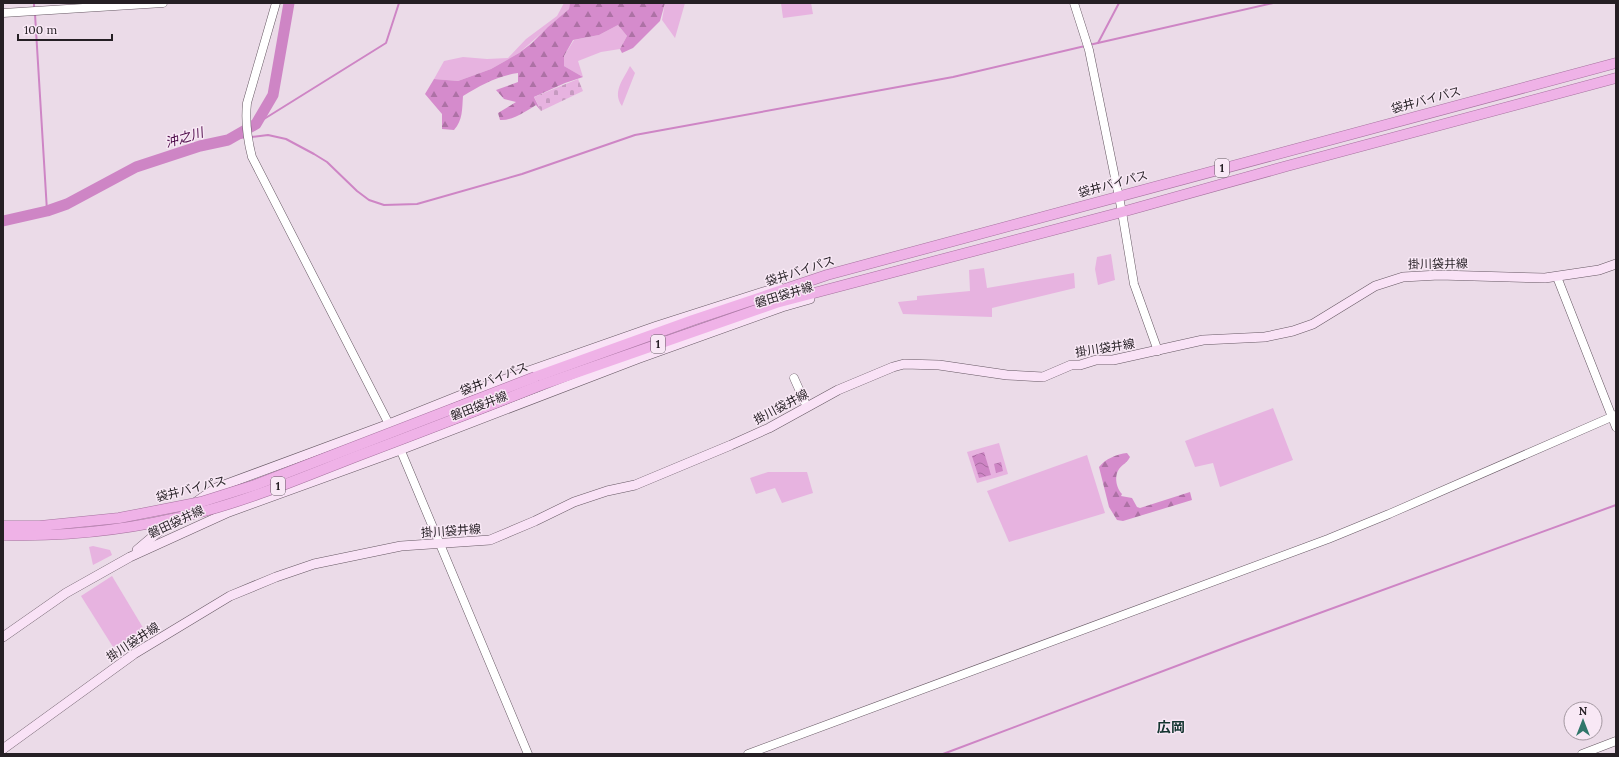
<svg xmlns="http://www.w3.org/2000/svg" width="1619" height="757" viewBox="0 0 1619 757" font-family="Lora,'Noto Sans JP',serif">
<defs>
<pattern id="forest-firs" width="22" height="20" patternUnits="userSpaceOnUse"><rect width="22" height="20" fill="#d58bcc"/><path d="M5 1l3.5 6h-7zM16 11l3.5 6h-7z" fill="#ad71a5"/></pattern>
<pattern id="cemetery-stones" width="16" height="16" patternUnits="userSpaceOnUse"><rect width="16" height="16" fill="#e7b3e0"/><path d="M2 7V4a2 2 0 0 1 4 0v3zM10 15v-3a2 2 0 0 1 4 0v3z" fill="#c69ac0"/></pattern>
<pattern id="water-waves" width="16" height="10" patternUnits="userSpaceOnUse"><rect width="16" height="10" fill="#ce85c5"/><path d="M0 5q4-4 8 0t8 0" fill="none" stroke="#a76ca0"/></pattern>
</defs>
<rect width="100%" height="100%" fill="#ebdbe8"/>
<g fill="#e7b3e0">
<polygon points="564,3 570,3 569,9 519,53 491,69 458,81 434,79 444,61 463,57 487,59 508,58 526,39 557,16"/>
<polygon points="665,3 685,3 675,38 662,20"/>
<polygon points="781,3 811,3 813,14 783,18"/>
<polygon points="618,25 627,36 620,49 601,52 578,61 583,77 564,66 564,56 574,40 599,35"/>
<path d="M630,66L635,73L622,106C612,92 623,80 630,66Z"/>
<polygon points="1111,254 1115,280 1098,285 1095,269 1097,257"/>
<polygon points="984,268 987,288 1074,273 1075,288 992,308 992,317 903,314 898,302 917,300 917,296 970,291 969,270"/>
<polygon points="1273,408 1293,460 1220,487 1213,463 1195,467 1185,441"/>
<polygon points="999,443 1008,474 977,483 967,452"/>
<polygon points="1087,455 1105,513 1009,542 987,491"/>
<polygon points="768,472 807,472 813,493 782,503 775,488 756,494 750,478"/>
<polygon points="93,546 110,550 112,555 93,565 89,547"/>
<polygon points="112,576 145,631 113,647 81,596"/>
</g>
<g fill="url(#forest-firs)">
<path d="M570,3H665L660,21L633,48L622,53L620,49L627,36L618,25L599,35L573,40L564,56V66L583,77L565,83L534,97L541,111L536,105C526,111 513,121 500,120L498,113L516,102L504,99L496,90L518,82V73C497,76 481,85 463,96C462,109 463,120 454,130L442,129V114L425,94L434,79L458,81L491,69L519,53L532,43L548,27L569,9Z"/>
<path d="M1127,453L1130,457C1127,463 1123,464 1119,469C1114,476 1116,488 1122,494L1121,496L1132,498L1137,507L1140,508L1190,492L1192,500L1123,521L1117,520L1109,507L1099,467C1105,459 1117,454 1127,453Z"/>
</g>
<polygon fill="url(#cemetery-stones)" points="578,79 583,91 541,111 534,97"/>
<g fill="url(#water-waves)">
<polygon points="984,452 991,475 979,478 972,456"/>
<polygon points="1001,462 1003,471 996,473 994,464"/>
</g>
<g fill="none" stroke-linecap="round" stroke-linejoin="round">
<g stroke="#ce85c5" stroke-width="2">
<polyline points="34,3 34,10"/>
<polyline points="35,14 47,211"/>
<polyline points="1098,43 1119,3"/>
<polyline points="1089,45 1273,3"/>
<polyline points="256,124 386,43 399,3"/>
<polyline points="251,137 268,135 286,139 314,154 327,162 357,191 369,200 384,205 417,204 522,174 635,135 953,77 1085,46"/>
<polyline points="228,140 246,137"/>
<polyline points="943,754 1240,642 1616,505"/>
</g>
<polyline stroke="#ce85c5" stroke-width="11" points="3,221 47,211 67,204 136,167 200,146 228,140 256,124 273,95 289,3"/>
<g stroke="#665863" stroke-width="9">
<g id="tertiary">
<path d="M276,3L247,103C245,122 247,138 252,157L392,430"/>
<polyline points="1074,3 1089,50 1122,212 1134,284 1158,351"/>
<polyline points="3,13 163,3"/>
<polyline points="1557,277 1616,427"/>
<polyline points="794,378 807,407"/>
<polyline points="398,444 528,754"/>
<polyline points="748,754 1328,539 1389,514 1616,415"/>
<polyline points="1582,754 1616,741"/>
</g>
</g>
<g stroke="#665863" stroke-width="10">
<g id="secondary">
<polyline points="137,550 183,511 216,488 389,424 469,392 657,326 779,287"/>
<polyline points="3,637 66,593 130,557 229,512 400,450 637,359 782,307 810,299"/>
<polyline points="3,749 134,654 230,596 276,577 314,564 401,546 490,540 535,521 574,502 607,491 635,485 731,445 769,428 838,390 893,367 904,364 939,365 1007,375 1043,377 1071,365 1080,365 1096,360 1113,360 1203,340 1265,337 1293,331 1313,324 1375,286 1403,277 1439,275 1545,278 1599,270 1616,264"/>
</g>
</g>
<g stroke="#a6729f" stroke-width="11">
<g id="trunk">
<polyline points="535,377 693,320 827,275 1616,63"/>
<polyline points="541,385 776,303 1122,212 1287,166 1616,78"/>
</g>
</g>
<use href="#tertiary" stroke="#fff" stroke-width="8"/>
<use href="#secondary" stroke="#f9e2f6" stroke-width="9"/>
<use href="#trunk" stroke="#efb2e7" stroke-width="10"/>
<g stroke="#a6729f" stroke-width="11" stroke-linecap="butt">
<g id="trunk-bridge">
<polyline points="3,526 40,526 119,518 201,502 255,485 535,377"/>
<path d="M3,535C70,537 136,529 201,512C255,498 308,475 360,455C421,432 481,409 541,385"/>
</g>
</g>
<use href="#trunk-bridge" stroke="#efb2e7" stroke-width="10"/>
</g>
<g text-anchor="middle" stroke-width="3" stroke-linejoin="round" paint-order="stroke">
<g fill="#f8e8f5" stroke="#645b63" stroke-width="1">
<rect x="1215" y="159" width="14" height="18" rx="3"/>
<rect x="651" y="335" width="14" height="18" rx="3"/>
<rect x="271" y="477" width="14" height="18" rx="3"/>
</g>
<g font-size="11" font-weight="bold" fill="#251f24">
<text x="1222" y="172">1</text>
<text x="658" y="348">1</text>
<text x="278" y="490">1</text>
</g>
<g font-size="12" fill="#251f24" stroke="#f8e8f5">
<text transform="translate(1426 100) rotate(-15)" y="4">袋井バイパス</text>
<text transform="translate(1113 184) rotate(-15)" y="4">袋井バイパス</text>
<text transform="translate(1438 264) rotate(-1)" y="4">掛川袋井線</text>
<text transform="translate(800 271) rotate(-18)" y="4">袋井バイパス</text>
<text transform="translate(784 295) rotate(-17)" y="4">磐田袋井線</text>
<text transform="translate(1105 348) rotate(-9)" y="4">掛川袋井線</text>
<text transform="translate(494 379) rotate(-21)" y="4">袋井バイパス</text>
<text transform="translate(479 406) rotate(-21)" y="4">磐田袋井線</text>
<text transform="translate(781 407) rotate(-28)" y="4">掛川袋井線</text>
<text transform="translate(191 489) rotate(-14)" y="4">袋井バイパス</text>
<text transform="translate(176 522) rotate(-25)" y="4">磐田袋井線</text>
<text transform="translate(451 531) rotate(-4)" y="4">掛川袋井線</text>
<text transform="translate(133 642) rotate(-33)" y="4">掛川袋井線</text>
</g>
<g font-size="13" font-style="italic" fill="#4d0a49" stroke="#f8e8f5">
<text transform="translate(184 137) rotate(-17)" y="5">沖之川</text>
</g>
<g font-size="14" font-weight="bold" fill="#143530" stroke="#f8e8f5">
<text x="1171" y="732">広岡</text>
</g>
</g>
<rect width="1619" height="757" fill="none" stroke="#251f24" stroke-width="8"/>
<g transform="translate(1583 721)"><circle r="19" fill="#f8e8f5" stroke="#a498a1"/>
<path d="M0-3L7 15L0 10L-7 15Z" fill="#30766a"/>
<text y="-6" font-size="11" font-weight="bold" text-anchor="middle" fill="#251f24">N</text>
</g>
<path d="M18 34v6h94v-6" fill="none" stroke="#251f24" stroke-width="2"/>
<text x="24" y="34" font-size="12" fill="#251f24" stroke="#f8e8f5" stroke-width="3" paint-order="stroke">100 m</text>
</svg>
